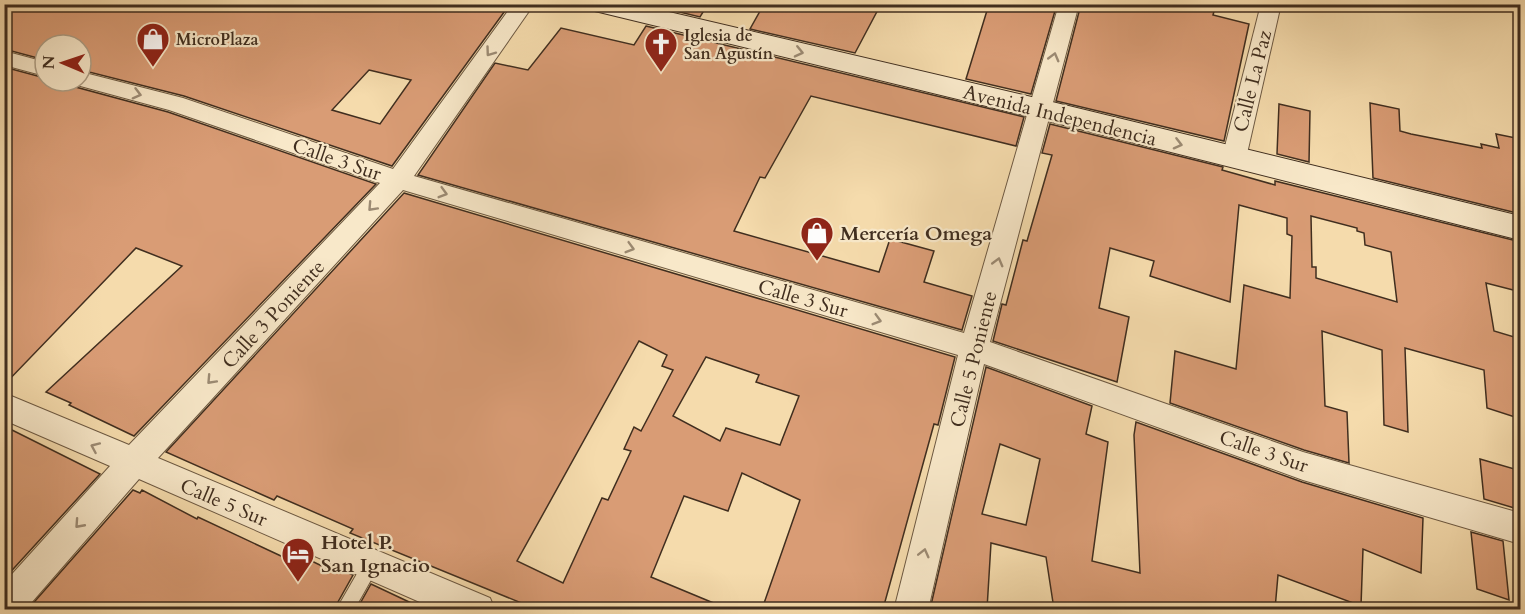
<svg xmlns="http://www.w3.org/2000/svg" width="1525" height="614" viewBox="0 0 1525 614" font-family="Cardo,serif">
<rect width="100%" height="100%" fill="#f5dbac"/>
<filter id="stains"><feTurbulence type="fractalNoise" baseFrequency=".00333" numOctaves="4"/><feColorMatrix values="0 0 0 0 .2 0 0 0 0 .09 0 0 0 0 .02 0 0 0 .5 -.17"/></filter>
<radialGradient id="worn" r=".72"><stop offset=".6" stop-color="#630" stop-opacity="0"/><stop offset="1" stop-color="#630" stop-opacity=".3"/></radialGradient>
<g fill="#d99c75" stroke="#402e1f" stroke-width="1.5" fill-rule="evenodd">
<path d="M15,4H510L392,166L184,96L81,70V45H45V60L4,49V12ZM369,70L411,80L380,124L332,110Z"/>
<polygon points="661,4 708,4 700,17 659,7"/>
<polygon points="764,4 881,4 855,53 750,29"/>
<polygon points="989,4 1057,4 1031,94 966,79"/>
<polygon points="1081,4 1216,4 1213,15 1249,24 1224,141 1056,101"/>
<polygon points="646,26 1024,117 1016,146 811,96 765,178 760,177 734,231 879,272 890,239 934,251 924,282 972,296 962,330 418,175 495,63 528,70 561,28 634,45"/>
<polygon points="4,67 45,78 45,81 69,81 72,86 168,112 376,184 134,436 69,405 71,403 46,392 182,266 136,248 4,385"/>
<polygon points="1370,103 1399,109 1400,131 1411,134 1482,148 1481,144 1499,148 1496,134 1521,139 1521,214 1373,178"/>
<polygon points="1279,104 1310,111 1309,162 1277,154"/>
<path d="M1050,124L1223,167L1222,170L1275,185V181L1521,242V292L1486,283L1494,331L1521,339V419L1487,408L1484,370L1405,348L1408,432L1384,425L1382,350L1322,331L1325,406L1347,412L1349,463L1304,450L1170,403L1175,351L1236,369L1244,285L1290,298L1292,236L1287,234V218L1239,205L1230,302L1150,276L1154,261L1110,248L1099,308L1129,317L1117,382L993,341L1002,304L1006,305L1023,240L1027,241L1052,155L1042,153ZM1311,216L1357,228V231L1364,233L1365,245L1391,252L1397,302L1316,278V267H1312Z"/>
<path d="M404,193L955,357L938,425L934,424L883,609H762L800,500L742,473L728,511L684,496L651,577L728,609H536L350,533L353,529L277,496L274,500L166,452ZM639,341L667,355L662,366L673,370L641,431L634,427L624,449L631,451L608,500L602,498L563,583L517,561ZM706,357L759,375L756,382L799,396L780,445L726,428L720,441L673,416Z"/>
<path d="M986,367L1092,406L1086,434L1108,442L1092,561L1140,573L1134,435L1136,422L1302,482L1423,518L1421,573L1363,549L1361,606L1278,575L1275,609H1054L1046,557L991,543L987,609H951L931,605ZM1000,444L1040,459L1026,525L982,514Z"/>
<polygon points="4,426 100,474 4,579"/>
<polygon points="1480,459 1518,470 1521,483 1521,510 1484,499"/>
<polygon points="133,490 140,493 142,490 197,519 198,517 281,556 287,549 328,569 330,565 353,575 334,609 28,609"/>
<polygon points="1471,532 1503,541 1509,600 1477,589"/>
<polygon points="371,584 424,609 357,609"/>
</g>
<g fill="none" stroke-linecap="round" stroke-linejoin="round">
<g stroke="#6d5942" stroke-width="2">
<polygon id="lane" points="372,556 378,558 380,564 354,610 336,610 366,558"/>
</g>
<g stroke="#6d5942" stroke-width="2">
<g id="street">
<polygon points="513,4 534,4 414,176 964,333 1059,4 1079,4 990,342 1303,452 1520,513 1520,544 1303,480 984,364 928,610 894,610 958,355 403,190 158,458 490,598 495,610 438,610 139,479 25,610 4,610 4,583 110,466 4,420 4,393 129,445 380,183 169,110 73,84 71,81 81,81 81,72 183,98 393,169"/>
<polygon points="1261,4 1281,4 1246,158 1242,164 1234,167 1226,164 1222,158"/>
<polygon points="4,51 45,62 45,76 4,65"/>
</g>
</g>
<g stroke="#402e1f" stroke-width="2">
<polygon id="secondary" points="587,4 635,4 1040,99 1520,216 1520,240 1040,119 599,12 590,10"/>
</g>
<use href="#lane" fill="#f8e8c9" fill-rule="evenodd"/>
<use href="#street" fill="#f8e8c9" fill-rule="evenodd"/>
<use href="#secondary" fill="#f8e8c9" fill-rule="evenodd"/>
</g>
<defs><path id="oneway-chevron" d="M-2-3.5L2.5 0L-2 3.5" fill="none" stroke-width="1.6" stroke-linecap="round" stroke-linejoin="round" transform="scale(1.5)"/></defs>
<g stroke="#9c8b74">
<use href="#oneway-chevron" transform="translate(490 52) rotate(126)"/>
<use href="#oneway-chevron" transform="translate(799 52) rotate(13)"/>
<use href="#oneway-chevron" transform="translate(1054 57) rotate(-75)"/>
<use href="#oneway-chevron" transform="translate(137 94) rotate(15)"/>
<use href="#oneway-chevron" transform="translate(1178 144) rotate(14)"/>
<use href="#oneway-chevron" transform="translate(443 193) rotate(16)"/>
<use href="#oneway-chevron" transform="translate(372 207) rotate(133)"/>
<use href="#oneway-chevron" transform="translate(630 248) rotate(16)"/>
<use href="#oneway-chevron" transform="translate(998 262) rotate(-75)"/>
<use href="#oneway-chevron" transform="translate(877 320) rotate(16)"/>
<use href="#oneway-chevron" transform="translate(211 380) rotate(133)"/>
<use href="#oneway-chevron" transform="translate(95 447) rotate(-156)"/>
<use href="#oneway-chevron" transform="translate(79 524) rotate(132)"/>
<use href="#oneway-chevron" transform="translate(924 553) rotate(-76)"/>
</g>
<defs>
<g id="shop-pin" transform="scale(1.725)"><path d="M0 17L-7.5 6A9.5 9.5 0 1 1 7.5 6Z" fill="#8f2418" stroke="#f8e8c9"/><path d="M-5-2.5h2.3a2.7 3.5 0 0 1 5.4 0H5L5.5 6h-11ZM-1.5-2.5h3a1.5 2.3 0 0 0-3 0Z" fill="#fff"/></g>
<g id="church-pin" transform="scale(1.725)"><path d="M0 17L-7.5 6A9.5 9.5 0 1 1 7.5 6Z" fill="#8f2418" stroke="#f8e8c9"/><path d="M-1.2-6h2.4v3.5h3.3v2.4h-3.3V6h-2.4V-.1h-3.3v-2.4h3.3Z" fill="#fff"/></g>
<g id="hotel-pin" transform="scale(1.725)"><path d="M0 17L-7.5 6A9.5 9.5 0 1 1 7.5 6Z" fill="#8f2418" stroke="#f8e8c9"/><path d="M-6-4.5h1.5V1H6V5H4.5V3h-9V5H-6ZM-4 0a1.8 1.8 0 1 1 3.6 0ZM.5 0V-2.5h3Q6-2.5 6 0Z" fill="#fff"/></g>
</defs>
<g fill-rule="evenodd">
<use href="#shop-pin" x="153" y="39"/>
<use href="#church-pin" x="661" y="44"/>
<use href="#shop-pin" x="817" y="233"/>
<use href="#hotel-pin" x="298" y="554"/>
</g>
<g text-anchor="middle" stroke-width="4.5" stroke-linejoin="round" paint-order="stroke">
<g font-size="16" font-weight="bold" fill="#402e1f" stroke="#f8e8c9" text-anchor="start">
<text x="684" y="41">Iglesia de<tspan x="684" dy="18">San Agustín</tspan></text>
<text x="176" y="45">MicroPlaza</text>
</g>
<g font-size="20" fill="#402e1f" stroke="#f8e8c9">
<text transform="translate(1252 81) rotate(-76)" y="7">Calle La Paz</text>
<text transform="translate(1060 115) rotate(14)" y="7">Avenida Independencia</text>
<text transform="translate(337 159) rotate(19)" y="7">Calle 3 Sur</text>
<text transform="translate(803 298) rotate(16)" y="7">Calle 3 Sur</text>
<text transform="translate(273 314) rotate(-47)" y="7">Calle 3 Poniente</text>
<text transform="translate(973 359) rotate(-76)" y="7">Calle 5 Poniente</text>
<text transform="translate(1264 451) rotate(19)" y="7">Calle 3 Sur</text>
<text transform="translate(224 502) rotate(23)" y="7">Calle 5 Sur</text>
</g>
<g font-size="20" font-weight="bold" fill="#402e1f" stroke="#f8e8c9" text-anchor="start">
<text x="840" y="240">Mercería Omega</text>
<text x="321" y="549">Hotel P.<tspan x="321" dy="23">San Ignacio</tspan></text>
</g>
</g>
<rect width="1525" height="614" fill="none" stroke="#f5dbac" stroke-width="24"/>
<rect x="6" y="6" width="1513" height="602" fill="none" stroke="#402e1f" stroke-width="3"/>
<rect x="12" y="12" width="1501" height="590" fill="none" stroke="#402e1f" stroke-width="1.5"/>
<g transform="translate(63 63) rotate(272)"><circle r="28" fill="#f8e8c9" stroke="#ae9e85" stroke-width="1.5"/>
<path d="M0-4.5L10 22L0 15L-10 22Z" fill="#8f2418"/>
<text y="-9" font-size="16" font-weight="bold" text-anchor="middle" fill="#402e1f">N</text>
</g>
<rect width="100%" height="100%" filter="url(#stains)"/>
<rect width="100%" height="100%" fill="url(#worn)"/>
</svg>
